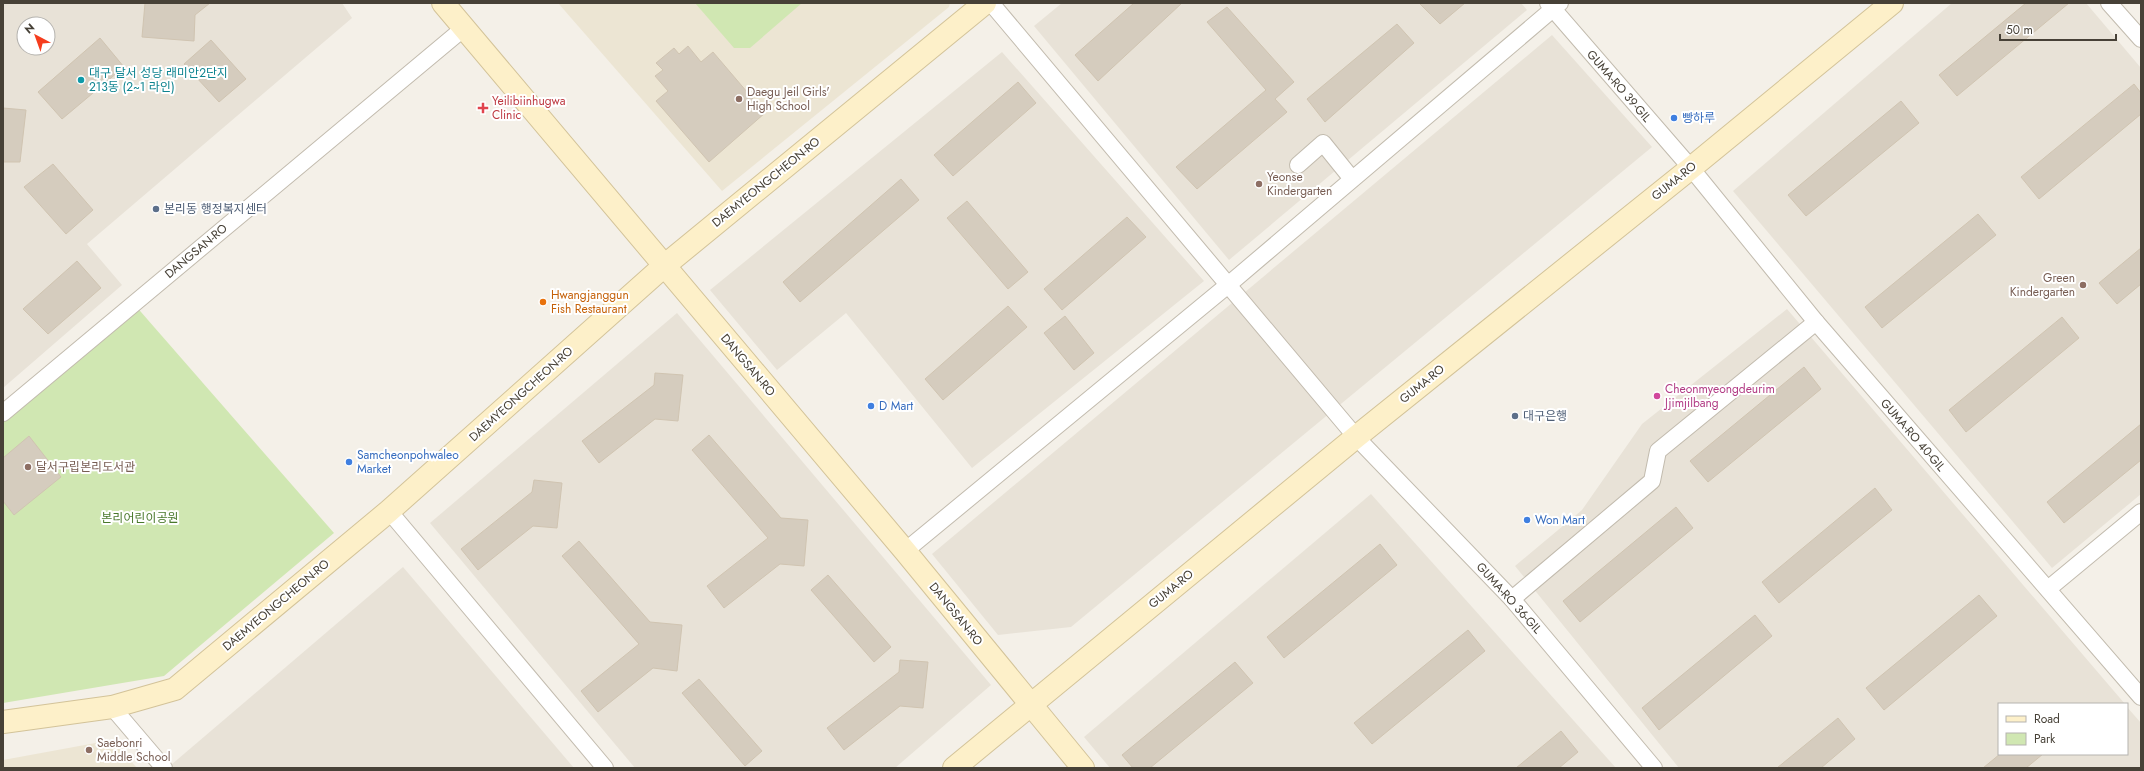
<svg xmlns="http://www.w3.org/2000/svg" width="2144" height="771" viewBox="0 0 2144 771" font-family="Jost,'Noto Sans KR',sans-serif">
<rect width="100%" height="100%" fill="#f4f0e8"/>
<g fill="#e8e2d7" fill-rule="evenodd">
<path d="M3,3H342L352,18L87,244L122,285L3,388ZM24,24H48V48H24Z"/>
<polygon points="1062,3 1521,3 1527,10 1229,260 1034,26"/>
<polygon points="1952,3 2086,3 2141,68 2141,494 2052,568 1733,191"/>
<polygon points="1552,35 1652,147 1071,627 998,635 932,554"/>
<polygon points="1002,52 1204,281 972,468 846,313 777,370 710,290"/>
<polygon points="1787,309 2125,704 1999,704 1999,754 2127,754 2127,707 2141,723 2141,768 1679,768 1515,566 1582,510 1642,424"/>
<polygon points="677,313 991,685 895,768 635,768 430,523"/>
<polygon points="1371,494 1616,768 1110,768 1084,737"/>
<polygon points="403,567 574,768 174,768 171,765"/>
</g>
<g fill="#ece5d3">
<polygon points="558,3 950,3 949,7 722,191"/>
<polygon points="112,740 137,768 3,768 3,760"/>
</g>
<g fill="#d0e7b2">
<polygon points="695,3 802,3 750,48 734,48"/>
<polygon points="134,304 334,533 164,676 3,703 3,413"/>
</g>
<g fill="#d5ccbe" stroke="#d0c4b1">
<polygon points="145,3 210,3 195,15 194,41 142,37"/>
<polygon points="1134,3 1182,3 1098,81 1075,55"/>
<polygon points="1419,3 1465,3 1440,24"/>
<polygon points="2026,3 2069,3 1957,96 1939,75"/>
<polygon points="1227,7 1294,82 1275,99 1287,112 1197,189 1176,167 1266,90 1207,22"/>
<polygon points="1397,24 1414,43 1325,122 1307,99"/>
<polygon points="100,38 124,67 62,119 38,92"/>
<polygon points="211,40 246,79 219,102 184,64"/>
<polygon points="688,46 701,62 713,52 765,113 709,162 656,101 668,91 655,76 663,70 656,63 674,48 679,54"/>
<polygon points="1018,82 1036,103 953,176 934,155"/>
<polygon points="2134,84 2141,93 2141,114 2039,199 2021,177"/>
<polygon points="1901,101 1919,123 1806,216 1788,195"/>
<polygon points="3,108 26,110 20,162 3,162"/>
<polygon points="53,164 93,210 66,234 24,187"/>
<polygon points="901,179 919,200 800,302 783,282"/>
<polygon points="967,201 1028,272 1008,289 947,218"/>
<polygon points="1978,214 1996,235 1882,328 1865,307"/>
<polygon points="1127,217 1146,237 1062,310 1044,289"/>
<polygon points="2141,248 2141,284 2117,304 2099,283"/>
<polygon points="77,261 101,288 48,334 23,309"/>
<polygon points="1008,306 1027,327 943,400 925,379"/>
<polygon points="1065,316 1094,353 1074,370 1044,333"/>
<polygon points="2062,317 2079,338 1966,432 1949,410"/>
<polygon points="1804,367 1821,389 1708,482 1690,461"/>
<polygon points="655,373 683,375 678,421 655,419 599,463 582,441 654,385"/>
<polygon points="2141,424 2141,460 2064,523 2047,502"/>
<polygon points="709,435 781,518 808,520 804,566 780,564 724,608 707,586 768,538 692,450"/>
<polygon points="29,436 61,477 14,515 3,501 3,458"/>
<polygon points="534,480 562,483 557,528 533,526 478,570 461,549 532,492"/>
<polygon points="1875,488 1892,510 1779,603 1762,582"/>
<polygon points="1676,507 1693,528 1580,622 1563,601"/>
<polygon points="579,541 650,622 682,625 677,671 653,668 598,712 581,691 639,644 562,556"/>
<polygon points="1380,544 1397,565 1284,658 1267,637"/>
<polygon points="828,575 891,647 874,662 811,590"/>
<polygon points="1979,595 1997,616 1884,710 1866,688"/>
<polygon points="1755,615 1772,636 1659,730 1642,708"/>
<polygon points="1468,630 1485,651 1372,744 1354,723"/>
<polygon points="900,660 928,662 923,708 900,706 844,750 827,728 899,672"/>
<polygon points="1235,662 1253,683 1150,768 1133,768 1122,755"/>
<polygon points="699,679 762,751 745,766 682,693"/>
<polygon points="1838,718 1855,739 1821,768 1777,768"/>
<polygon points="1561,731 1578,752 1559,768 1516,768"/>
<polygon points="2000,754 2043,754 2026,768 1983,768"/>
</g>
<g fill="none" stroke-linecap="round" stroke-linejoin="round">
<g stroke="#c2bbae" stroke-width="18">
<g id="street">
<polyline points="991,3 1356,437 1512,599 1654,768"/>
<polyline points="1548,3 1691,168 1816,322 2141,697"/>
<polyline points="2109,3 2141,39"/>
<polyline points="1298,165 1323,143 1352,179"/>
<polyline points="3,413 464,28"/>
<polyline points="389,511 605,768"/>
<polyline points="905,551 1228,285 1560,3"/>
<polyline points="2048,589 2141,512"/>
<polyline points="1512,599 1652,481 1658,451 1816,322"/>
<polyline points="112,707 164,768"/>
</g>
</g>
<g stroke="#d3c399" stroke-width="24">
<g id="secondary">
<polyline points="443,3 905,551 1083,768"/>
<polyline points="3,722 112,707 175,689 389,511 664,266 985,3"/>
<polyline points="954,768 1356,437 1691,168 1892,3"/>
</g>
</g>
<use href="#street" stroke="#fff" stroke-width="16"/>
<use href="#secondary" stroke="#fdf0c9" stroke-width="22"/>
</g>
<circle fill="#0f9aa8" stroke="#fff" stroke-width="1.5" cx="81" cy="80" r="4"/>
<g fill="#8d6e63" stroke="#fff" stroke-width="1.5">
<circle cx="739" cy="99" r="4"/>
<circle cx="1259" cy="184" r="4"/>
<circle cx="2083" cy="285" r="4"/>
<circle cx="28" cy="467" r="4"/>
<circle cx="89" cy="750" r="4"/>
</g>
<path fill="#e0444e" stroke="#fff" stroke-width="1.5" d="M481 102h4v4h4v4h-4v4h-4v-4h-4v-4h4z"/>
<g fill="#3f7fe0" stroke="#fff" stroke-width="1.5">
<circle cx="1674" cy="118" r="4"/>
<circle cx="871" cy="406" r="4"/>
<circle cx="349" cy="462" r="4"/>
<circle cx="1527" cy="520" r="4"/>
</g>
<g fill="#5c6f8a" stroke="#fff" stroke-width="1.5">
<circle cx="156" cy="209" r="4"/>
<circle cx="1515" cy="416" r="4"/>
</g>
<circle fill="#e8710a" stroke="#fff" stroke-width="1.5" cx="543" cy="302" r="4"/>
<circle fill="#d1479c" stroke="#fff" stroke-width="1.5" cx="1657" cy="396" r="4"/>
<g text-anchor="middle" stroke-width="4" stroke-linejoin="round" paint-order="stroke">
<g font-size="12" fill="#0d838f" stroke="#fff" text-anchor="start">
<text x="89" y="77">대구 달서 성당 래미안2단지<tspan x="89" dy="14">213동 (2~1 라인)</tspan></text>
</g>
<g font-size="12" fill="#474137" stroke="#fff">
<text transform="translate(1619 86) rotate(49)" y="4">GUMA-RO 39-GIL</text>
<text transform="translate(1674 181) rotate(-39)" y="4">GUMA-RO</text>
<text transform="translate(766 182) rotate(-39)" y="4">DAEMYEONGCHEON-RO</text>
<text transform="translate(196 251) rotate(-40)" y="4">DANGSAN-RO</text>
<text transform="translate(748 365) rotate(50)" y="4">DANGSAN-RO</text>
<text transform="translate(1422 384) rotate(-39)" y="4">GUMA-RO</text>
<text transform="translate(521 394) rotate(-42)" y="4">DAEMYEONGCHEON-RO</text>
<text transform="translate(1913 435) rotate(49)" y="4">GUMA-RO 40-GIL</text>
<text transform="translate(1171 589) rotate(-39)" y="4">GUMA-RO</text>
<text transform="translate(1509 598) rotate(48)" y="4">GUMA-RO 36-GIL</text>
<text transform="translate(276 605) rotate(-40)" y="4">DAEMYEONGCHEON-RO</text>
<text transform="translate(956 614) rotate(51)" y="4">DANGSAN-RO</text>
</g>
<g font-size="12" fill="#785e54" stroke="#fff" text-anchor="start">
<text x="747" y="96">Daegu Jeil Girls'<tspan x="747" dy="14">High School</tspan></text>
<text x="1267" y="181">Yeonse<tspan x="1267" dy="14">Kindergarten</tspan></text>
<text x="2075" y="282" text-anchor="end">Green<tspan x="2075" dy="14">Kindergarten</tspan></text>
<text x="36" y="471">달서구립본리도서관</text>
<text x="97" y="747">Saebonri<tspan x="97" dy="14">Middle School</tspan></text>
</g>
<g font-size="12" fill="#be3a42" stroke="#fff" text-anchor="start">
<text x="492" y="105">Yeilibiinhugwa<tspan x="492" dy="14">Clinic</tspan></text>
</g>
<g font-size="12" fill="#366cbe" stroke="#fff" text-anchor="start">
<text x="1682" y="122">빵하루</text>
<text x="879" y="410">D Mart</text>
<text x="357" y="459">Samcheonpohwaleo<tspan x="357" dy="14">Market</tspan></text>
<text x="1535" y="524">Won Mart</text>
</g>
<g font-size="12" fill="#4e5e75" stroke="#fff" text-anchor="start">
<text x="164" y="213">본리동 행정복지센터</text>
<text x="1523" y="420">대구은행</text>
</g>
<g font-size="12" fill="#c56008" stroke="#fff" text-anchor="start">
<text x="551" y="299">Hwangjanggun<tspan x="551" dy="14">Fish Restaurant</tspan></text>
</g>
<g font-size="12" fill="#b23c85" stroke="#fff" text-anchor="start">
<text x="1665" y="393">Cheonmyeongdeurim<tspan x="1665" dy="14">Jjimjilbang</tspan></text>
</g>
<g font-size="12" fill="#49782b" stroke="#fff">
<text x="140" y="522">본리어린이공원</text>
</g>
</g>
<rect width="2144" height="771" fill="none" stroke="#474137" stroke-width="8"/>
<rect x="1998" y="703" width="130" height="52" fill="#ffffff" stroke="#b5b3af"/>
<rect x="2006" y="716" width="20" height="6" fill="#fdf0c9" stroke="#b5b3af"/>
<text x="2034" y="723" font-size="12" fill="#474137">Road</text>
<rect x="2006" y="733" width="20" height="12" fill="#d0e7b2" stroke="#b5b3af"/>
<text x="2034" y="743" font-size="12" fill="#474137">Park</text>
<g transform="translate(36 36) rotate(319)"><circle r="19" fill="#ffffff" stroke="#b5b3af"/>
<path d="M0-3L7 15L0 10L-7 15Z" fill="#f53d1e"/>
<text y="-6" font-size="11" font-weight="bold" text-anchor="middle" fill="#474137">N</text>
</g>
<path d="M2000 34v6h116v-6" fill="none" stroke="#474137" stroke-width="2"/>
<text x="2006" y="34" font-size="12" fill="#474137" stroke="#ffffff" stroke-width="3" paint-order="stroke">50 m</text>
</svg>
